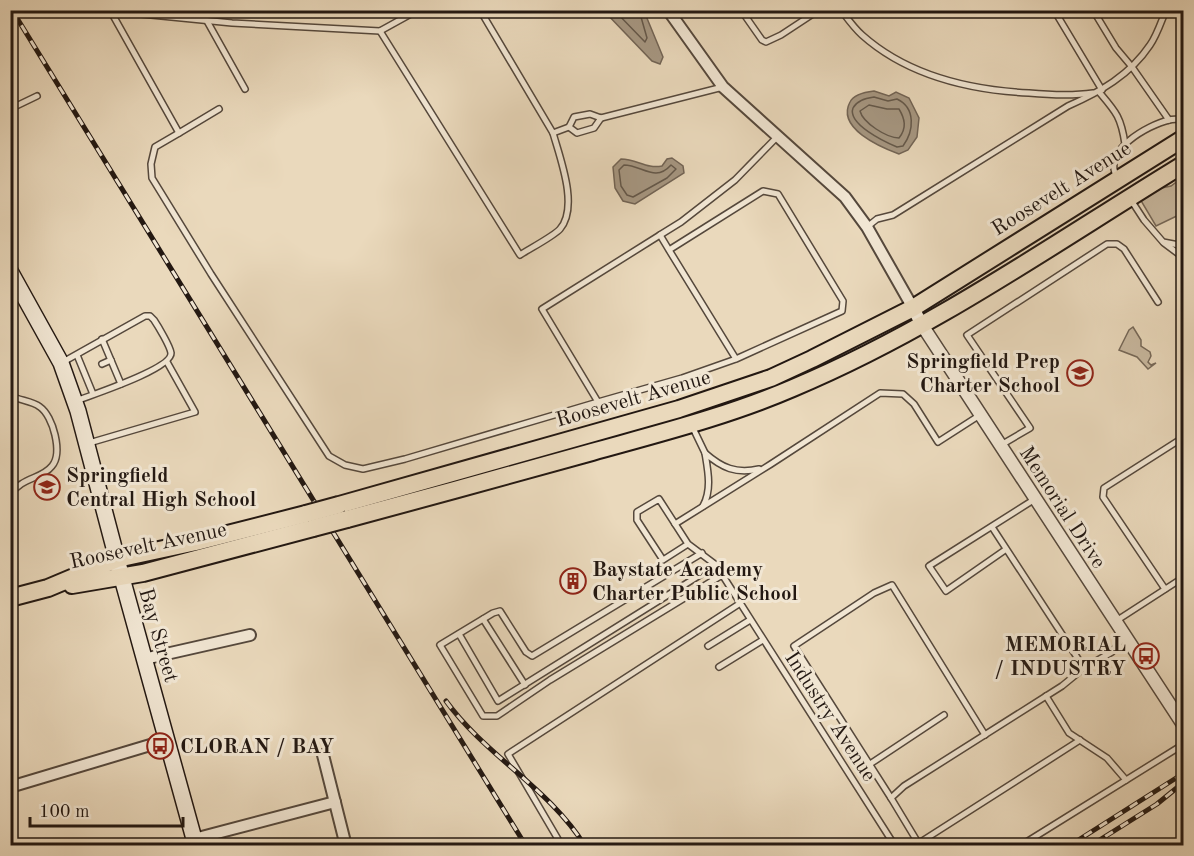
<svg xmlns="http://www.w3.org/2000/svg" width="1194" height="856" viewBox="0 0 1194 856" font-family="'Old Standard TT',serif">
<rect width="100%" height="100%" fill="#ead9bc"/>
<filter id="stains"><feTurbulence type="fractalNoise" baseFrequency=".00333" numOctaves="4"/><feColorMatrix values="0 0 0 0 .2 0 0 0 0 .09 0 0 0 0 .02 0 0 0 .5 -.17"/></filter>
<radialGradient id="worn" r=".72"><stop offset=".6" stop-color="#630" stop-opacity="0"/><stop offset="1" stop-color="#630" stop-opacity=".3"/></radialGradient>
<g fill="#c8b89f" stroke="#766858" stroke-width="1.5">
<polygon points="1183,177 1183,213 1156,226 1140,199 1152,190 1171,186"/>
<polygon points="1133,327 1141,340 1141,346 1150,352 1151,356 1148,362 1151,365 1156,363 1148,369 1137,357 1119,350 1129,330"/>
</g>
<g fill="#a69782" stroke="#726455" stroke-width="1.5">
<polygon points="604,11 644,11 663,57 660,64 652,61"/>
<path d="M874,91L889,96L896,92L909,98L919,118L917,137L908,150L899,154C880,147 836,128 850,102C854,94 865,92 874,91Z"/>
<path d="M672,158L683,166L684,173L635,204L623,201L615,188L613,167L621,159C637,159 646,169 662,166L667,159Z"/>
</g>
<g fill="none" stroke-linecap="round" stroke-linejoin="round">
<g stroke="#64584a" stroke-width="1.5">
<polyline points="614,10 645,42 647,38 639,10"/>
<path d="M874,97L888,101L897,99C916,108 914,131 903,146L897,147C885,142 847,124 853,108C857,100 866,98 874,97Z"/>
<path d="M869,105L887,109H899C905,119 907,128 899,138C887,138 863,123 860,111Z"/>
<path d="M624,165C642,165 655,183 671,165L676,169L667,178L633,197L627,195L621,186L619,170Z"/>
</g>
<g stroke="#55483c" stroke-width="8">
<g id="service">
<polyline points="110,10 179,133 219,109"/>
<polyline points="480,10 553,133 569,127 574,117 590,114 601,118 723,87"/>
<polyline points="741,10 762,40 766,42 781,35 819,10"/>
<path d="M841,10C847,18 854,28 862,35C908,76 969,90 1029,93C1051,95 1072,96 1093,93"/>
<polyline points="1054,10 1102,90"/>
<polyline points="1093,10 1116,48 1132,67 1169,120"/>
<polyline points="112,14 141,14 232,23 380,31 418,10"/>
<polyline points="207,21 245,89"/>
<path d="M380,31L520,255C529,249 554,236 560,229C579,207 560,158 553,133"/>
<path d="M1099,92C1116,112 1121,117 1125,144"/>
<polyline points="10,109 37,96"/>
<polyline points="569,127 577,133 594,128 601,118"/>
<polyline points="179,133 155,147 151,164 152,178 211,274 329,456 345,465 363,469 405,459 598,402"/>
<path d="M1117,177C1101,151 1148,125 1169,120C1174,119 1179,119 1184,119"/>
<polyline points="1131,200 1144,220 1163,242 1184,246"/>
<path d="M867,227L877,219L893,215L1068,106C1100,92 1130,75 1150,45C1157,35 1161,22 1166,10"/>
<polyline points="660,235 681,222 735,180 778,136"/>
<polyline points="1164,243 1184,258"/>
<polyline points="669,250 763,191 778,194 843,301 842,311 736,359 682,378 598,402 542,309 660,235 669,250 736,359"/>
<polyline points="102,339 121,384"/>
<polyline points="77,355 93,394"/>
<path d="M63,362L145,316H150L154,320C158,326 170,346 171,353C172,369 91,395 76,401"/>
<polyline points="102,364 111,360"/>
<path d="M10,395C19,401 31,400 40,407C53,416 63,453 52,466C42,479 22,477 10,495"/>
<polyline points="692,426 705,453"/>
<polyline points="89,443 195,412 167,362"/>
<polyline points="1001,445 1030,428 967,335 1107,244 1117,244 1124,249 1158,302"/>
<path d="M703,506C712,490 708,471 705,453C722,468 736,474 759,469"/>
<polyline points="675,524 771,464 880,393 903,394 914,404 938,442 980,415"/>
<polyline points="992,527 1084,668"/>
<polyline points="688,544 663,560 637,520 637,512 659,499 688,544 716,565"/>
<polyline points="1005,550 946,591 929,566 1035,499"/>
<polyline points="702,553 532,656 526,652 500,611 493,613 440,645 483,716 497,716 550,680 722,575"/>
<polyline points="1165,589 1103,497 1104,488 1184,437"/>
<polyline points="483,619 525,685"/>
<polyline points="1116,621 1184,577"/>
<polyline points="459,634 498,701 716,565 895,846"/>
<polyline points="708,646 750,620"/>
<polyline points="719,667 763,640"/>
<polyline points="1046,696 1069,733 1107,758 1126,780"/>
<polyline points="870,764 944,715"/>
<polyline points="891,798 794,646 874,593 892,585 985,735"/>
<polyline points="919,843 1080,740"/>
<polyline points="562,846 508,754 739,604"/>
<polyline points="920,846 891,798 904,786 1062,686 1084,668 1112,652 1124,637"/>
<polyline points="1020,846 1184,744"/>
</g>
</g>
<g stroke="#55483c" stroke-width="14">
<g id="minor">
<polyline points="668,10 723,87 845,197 867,227 913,308"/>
<polyline points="144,659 250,635"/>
<polyline points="323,755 346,846"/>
<polyline points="10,787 167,740"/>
<polyline points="194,839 335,802"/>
</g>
</g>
<g stroke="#55483c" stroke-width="15">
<polyline id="tertiary" points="913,308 922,325 1184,726"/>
</g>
<g stroke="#231812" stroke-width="18">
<polyline id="secondary" points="10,271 61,363 78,411 122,578 196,846"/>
</g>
<g stroke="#231812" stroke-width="20">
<g id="primary">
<polyline points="339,505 679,409 771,378 812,359 913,308 1184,138"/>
<path d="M347,519C429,497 510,475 592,452C660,433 728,416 793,388C932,330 1056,242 1184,164"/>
<polyline points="72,585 143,573 313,528"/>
<polyline points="10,598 48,588 117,559 196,542 306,514"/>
</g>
</g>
<use href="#service" stroke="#f1e6d3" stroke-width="5"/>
<use href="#minor" stroke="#f1e6d3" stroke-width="10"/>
<use href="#tertiary" stroke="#f1e6d3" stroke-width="12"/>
<use href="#secondary" stroke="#f1e6d3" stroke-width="15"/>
<use href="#primary" stroke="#ead9bc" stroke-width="16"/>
<g stroke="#231812" stroke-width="5">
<g id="rail">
<polyline points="12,10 526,846"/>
<path d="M446,701C486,756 549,788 585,846"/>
<polyline points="1069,846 1184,773"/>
<polyline points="1090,846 1157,804 1184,782"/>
</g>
</g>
<use href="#rail" stroke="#f1e6d3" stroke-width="3" stroke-dasharray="9" stroke-linecap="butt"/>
<g stroke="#231812" stroke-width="20" stroke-linecap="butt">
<g id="primary-bridge">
<polyline points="306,514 339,505"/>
<polyline points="313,528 347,519"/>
</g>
</g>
<use href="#primary-bridge" stroke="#ead9bc" stroke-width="16"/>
</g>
<defs>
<g id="school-ring" transform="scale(1.35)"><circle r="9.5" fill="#f1e6d3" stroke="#8f2418" stroke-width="1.5"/><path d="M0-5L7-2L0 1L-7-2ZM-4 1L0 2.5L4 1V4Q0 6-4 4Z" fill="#8f2418"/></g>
<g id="building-ring" transform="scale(1.35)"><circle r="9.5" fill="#f1e6d3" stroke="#8f2418" stroke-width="1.5"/><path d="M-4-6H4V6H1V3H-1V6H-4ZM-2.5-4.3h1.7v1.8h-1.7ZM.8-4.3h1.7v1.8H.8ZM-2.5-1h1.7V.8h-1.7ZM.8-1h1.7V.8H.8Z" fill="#8f2418"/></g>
<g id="bus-ring" transform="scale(1.35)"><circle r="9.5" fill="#f1e6d3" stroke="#8f2418" stroke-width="1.5"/><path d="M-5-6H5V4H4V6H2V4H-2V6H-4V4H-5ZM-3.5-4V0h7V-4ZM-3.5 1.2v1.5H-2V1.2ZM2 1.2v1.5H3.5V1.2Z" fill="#8f2418"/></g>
</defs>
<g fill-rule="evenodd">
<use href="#school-ring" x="1080" y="373"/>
<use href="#school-ring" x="47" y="487"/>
<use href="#building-ring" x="573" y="581"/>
<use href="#bus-ring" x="1146" y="656"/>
<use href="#bus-ring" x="160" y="746"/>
</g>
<g text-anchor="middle" stroke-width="6" stroke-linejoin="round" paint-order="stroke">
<g font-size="21" fill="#231812" stroke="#f1e6d3">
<text transform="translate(1061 188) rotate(-32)" y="7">Roosevelt Avenue</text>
<text transform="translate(633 398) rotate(-16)" y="7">Roosevelt Avenue</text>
<text transform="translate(1063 507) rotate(57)" y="7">Memorial Drive</text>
<text transform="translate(148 545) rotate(-12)" y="7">Roosevelt Avenue</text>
<text transform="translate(159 635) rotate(74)" y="7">Bay Street</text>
<text transform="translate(831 716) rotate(57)" y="7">Industry Avenue</text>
</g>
<g font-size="21" font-weight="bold" fill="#231812" stroke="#f1e6d3" text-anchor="start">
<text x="1060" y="368" text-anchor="end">Springfield Prep<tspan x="1060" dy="24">Charter School</tspan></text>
<text x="66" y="482">Springfield<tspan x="66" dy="24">Central High School</tspan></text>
<text x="592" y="576">Baystate Academy<tspan x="592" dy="24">Charter Public School</tspan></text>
<text x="1126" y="651" text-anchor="end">MEMORIAL<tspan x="1126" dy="24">/ INDUSTRY</tspan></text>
<text x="180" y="753">CLORAN / BAY</text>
</g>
</g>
<rect width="1194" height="856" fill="none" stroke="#ead9bc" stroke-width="36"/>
<rect x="12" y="12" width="1170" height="832" fill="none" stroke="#231812" stroke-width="3"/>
<rect x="18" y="18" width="1158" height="820" fill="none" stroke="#231812" stroke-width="1.5"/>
<path d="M30 817v9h153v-9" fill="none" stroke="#231812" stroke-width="3"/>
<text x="39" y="817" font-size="18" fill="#231812" stroke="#f1e6d3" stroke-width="4.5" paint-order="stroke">100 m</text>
<rect width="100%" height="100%" filter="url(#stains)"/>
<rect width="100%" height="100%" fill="url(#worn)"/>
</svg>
